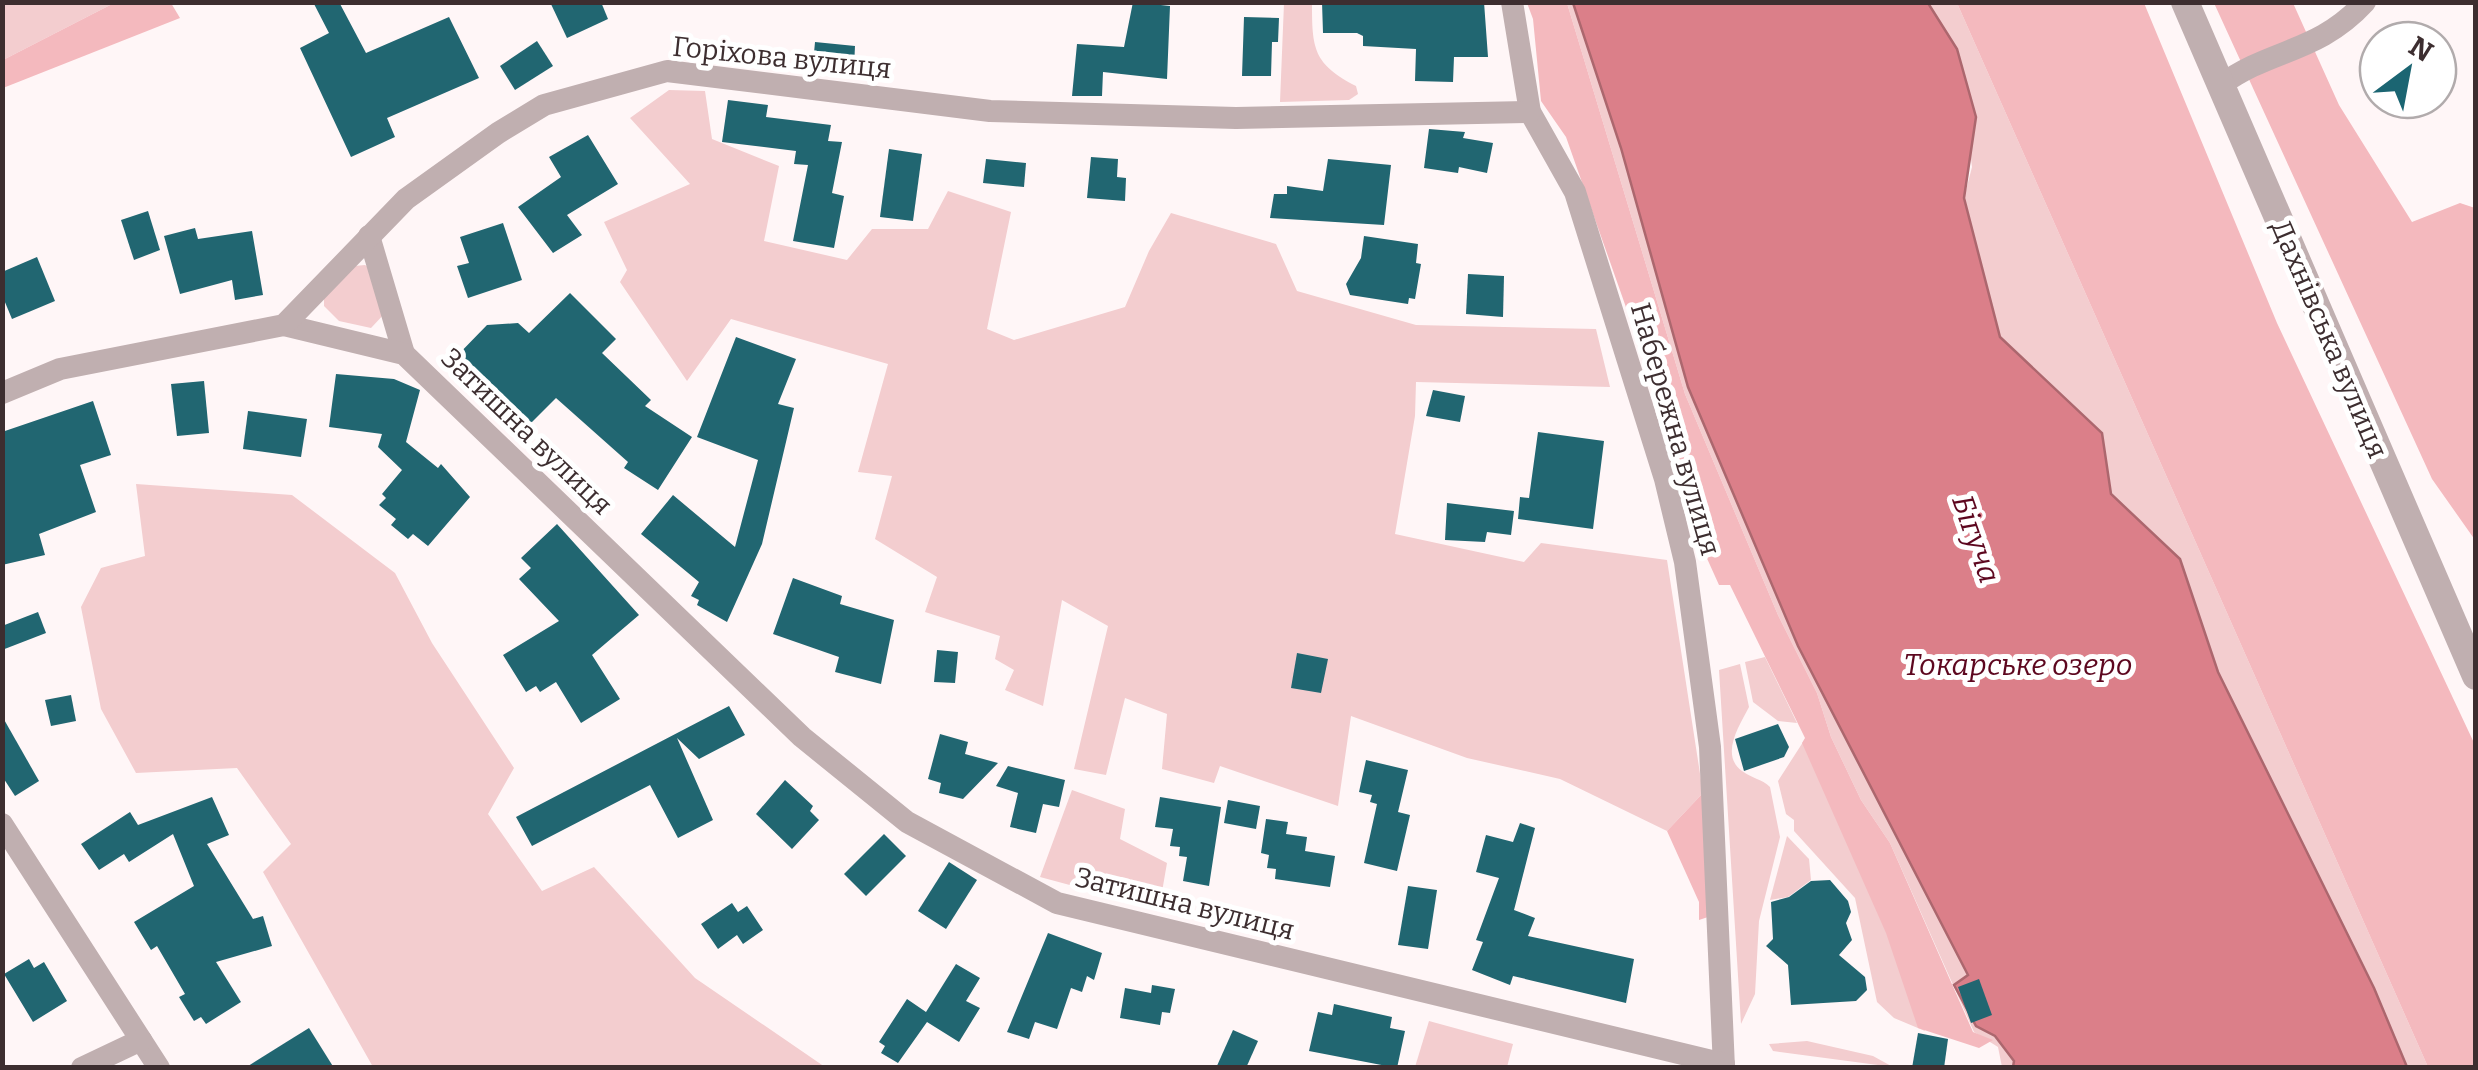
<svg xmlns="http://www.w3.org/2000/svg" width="2478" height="1070" viewBox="0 0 2478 1070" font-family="Bitter,serif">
<rect width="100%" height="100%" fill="#fff6f7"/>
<g fill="#f3cdcf">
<polygon points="3,3 114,3 3,60"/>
<path d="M1284,3H1312C1312,48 1313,64 1356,86L1358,94L1349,100L1280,102Z"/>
<polygon points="1567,3 1573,3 1621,148 1688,387 1798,646 1969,976 1954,985 1976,1026 1995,1036 2014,1061 2013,1067 2002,1067 1998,1047 1974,1032 1890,843 1861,800 1831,737 1817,693 1778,615 1685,394"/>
<polygon points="1928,3 1957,3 2428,1067 2407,1067 2374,988 2218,672 2180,559 2111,494 2102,433 2000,337 1964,198 1972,167 1957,49"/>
<polygon points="669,90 705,91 712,139 779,166 764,241 847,260 872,229 928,229 948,191 1011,212 987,329 1014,340 1125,307 1149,251 1171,213 1276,244 1297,291 1416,325 1596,329 1610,387 1416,382 1415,416 1395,534 1524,562 1541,543 1667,560 1703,793 1667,831 1560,779 1467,758 1351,716 1338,806 1220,766 1214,783 1162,769 1167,714 1125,698 1106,775 1074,769 1108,626 1062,600 1043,706 1005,690 1014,670 995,659 1000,636 925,612 937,577 875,539 892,476 858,472 888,364 731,319 687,381 620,282 627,270 604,222 690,184 630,118"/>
<polygon points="365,265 374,271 386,312 371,328 339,321 324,306 324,295 354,266"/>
<polygon points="136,484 292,495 395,573 432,643 514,768 488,814 542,891 594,867 695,978 825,1067 373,1067 263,872 291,844 237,768 136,773 101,709 81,607 101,568 145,556"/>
<polygon points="1765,657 1797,723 1778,721 1753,702 1745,662"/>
<path d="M1740,664L1749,707C1739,726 1720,755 1742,771C1751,778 1762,779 1770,787L1780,837L1759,921L1755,994L1741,1024L1719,670Z"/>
<polygon points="1805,739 1839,811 1925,1031 1894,1018 1877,1002 1855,898 1794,831 1794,820 1786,814 1778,781"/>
<polygon points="1072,790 1125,809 1120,839 1167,863 1159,909 1040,877"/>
<polygon points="1787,836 1809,859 1811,880 1788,897 1770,900"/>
<polygon points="1429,1021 1513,1044 1507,1067 1415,1067"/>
<polygon points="1807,1041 1873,1056 1893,1067 1773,1051 1769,1044"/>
</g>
<g fill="#f4b9be">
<polygon points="114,3 171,3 180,18 3,88 3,60"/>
<polygon points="1527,3 1567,3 1685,394 1778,615 1817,693 1831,737 1861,800 1890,843 1973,1032 1993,1040 1979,1048 1918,1028 1886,933 1802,743 1805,738 1730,585 1719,585 1705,554 1640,347 1566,137 1541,101 1533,19"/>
<polygon points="1957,3 2144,3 2277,323 2475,745 2475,1067 2428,1067"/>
<polygon points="2214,3 2293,3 2339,105 2412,222 2460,203 2475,208 2475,540 2432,479"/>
<polygon points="1703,793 1711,916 1699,920 1699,902 1667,831"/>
</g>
<polygon fill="#db7f89" stroke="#ac676e" stroke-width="2.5" points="1573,3 1928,3 1957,49 1976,117 1964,198 2000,337 2102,433 2111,494 2180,559 2218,672 2374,988 2407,1067 2013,1067 2014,1061 1995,1036 1976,1026 1954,985 1968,975 1798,646 1688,387 1621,148"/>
<g fill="#216671">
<polygon points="313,2 339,2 366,53 449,17 479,78 387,118 395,137 351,157 300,48 329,33"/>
<polygon points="550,2 601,2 608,19 567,38"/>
<polygon points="1133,2 1170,6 1167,79 1103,72 1102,96 1072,96 1077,44 1124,47"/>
<polygon points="1322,2 1484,2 1488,57 1454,57 1453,82 1415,81 1416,49 1363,46 1363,36 1357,33 1323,33"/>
<polygon points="1244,17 1279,18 1278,42 1272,42 1271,76 1242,76"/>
<polygon points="537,41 553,66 515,90 500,66"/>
<polygon points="815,42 855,46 854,67 813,64"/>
<polygon points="728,100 768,105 766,117 831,125 828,141 842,142 832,193 844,196 834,248 793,241 808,165 794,164 796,151 722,142"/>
<polygon points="1429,129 1465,132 1463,138 1493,143 1487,173 1459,167 1458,173 1424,168"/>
<polygon points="588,135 618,184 567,215 582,235 553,253 518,207 561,177 549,157"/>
<polygon points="889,149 922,154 913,221 880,217"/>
<polygon points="1091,157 1118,159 1117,177 1126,178 1125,201 1087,198"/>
<polygon points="986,159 1026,163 1024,187 983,183"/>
<polygon points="1328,159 1391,165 1384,225 1270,218 1274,194 1287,194 1287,186 1323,191"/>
<polygon points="148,211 160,250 134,260 121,220"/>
<polygon points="503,223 522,280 468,298 457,266 469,263 460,237"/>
<polygon points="195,228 198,239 252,231 263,295 235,300 232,280 180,294 164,236"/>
<polygon points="1364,236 1418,244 1416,263 1421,264 1415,299 1409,298 1408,304 1350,295 1346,284 1361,258"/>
<polygon points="37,257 55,301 12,319 2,295 2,272"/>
<polygon points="1468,274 1504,276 1503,317 1466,314"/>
<polygon points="570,293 616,339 602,353 651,400 645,406 692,437 658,490 624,468 628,462 556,398 522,432 451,362 487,325 518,323 529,333"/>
<polygon points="736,337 796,359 778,404 794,408 762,544 727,622 697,605 699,600 691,596 699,582 641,534 673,495 735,547 758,460 697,437"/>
<polygon points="336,374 394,379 420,390 406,442 438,468 441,464 470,497 428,546 413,534 408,539 391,525 396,519 379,505 386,498 382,494 402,470 378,447 382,434 329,427"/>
<polygon points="204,381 209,433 177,436 171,384"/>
<polygon points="1433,390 1465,396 1460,422 1426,416"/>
<polygon points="93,401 111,455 80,465 96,512 39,534 45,555 2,565 2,432"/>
<polygon points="248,411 307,419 301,457 243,449"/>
<polygon points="1538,432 1604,441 1593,529 1518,519 1520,497 1529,498"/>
<polygon points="1447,503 1514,511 1511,535 1487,532 1485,542 1445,540"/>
<polygon points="557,524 639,615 592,655 620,699 581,723 556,682 540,692 536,686 526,692 503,655 559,621 519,579 531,568 521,558"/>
<polygon points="793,578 842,596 840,604 894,620 881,684 835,672 839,657 773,634"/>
<polygon points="38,612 46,633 2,650 2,626"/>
<polygon points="937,650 958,652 955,683 934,682"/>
<polygon points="1297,653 1328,659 1321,693 1291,688"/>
<polygon points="71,695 76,721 51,726 45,700"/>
<polygon points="729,706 745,735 699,759 677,738 713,820 678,838 650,785 532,846 516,817"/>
<polygon points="2,716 39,781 15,796 2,776"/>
<polygon points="1778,724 1789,747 1784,757 1744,771 1735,739"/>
<polygon points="940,734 968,742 965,754 998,763 963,799 939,793 941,783 928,779"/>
<polygon points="1366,760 1408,770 1398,812 1410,815 1397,871 1364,863 1377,804 1370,802 1372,795 1359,792"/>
<polygon points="1008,766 1065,780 1059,807 1043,804 1036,833 1010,827 1018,793 996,786"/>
<polygon points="785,780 813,806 810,811 819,820 792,849 756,814"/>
<polygon points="212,797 229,835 207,844 253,919 263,916 272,946 216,962 241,1002 206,1024 201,1017 194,1021 179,997 185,994 157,946 151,950 134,922 194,886 173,834 129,862 124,854 99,870 81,844 130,812 138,825"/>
<polygon points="1160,797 1221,807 1209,886 1183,881 1187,857 1179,856 1180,847 1170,846 1173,829 1155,827"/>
<polygon points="1228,800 1260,806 1256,829 1224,823"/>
<polygon points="1266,819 1288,822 1286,834 1307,837 1305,851 1335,856 1330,887 1275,879 1276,869 1267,868 1269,855 1261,853"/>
<polygon points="1520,823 1535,828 1514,910 1535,918 1528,936 1634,959 1626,1003 1513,976 1510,985 1472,970 1483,942 1476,940 1499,878 1476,872 1486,835 1513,842"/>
<polygon points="884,834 906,856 866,896 844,874"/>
<polygon points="949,862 977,880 946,929 918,911"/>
<polygon points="1830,880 1848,901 1851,912 1846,923 1852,940 1839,955 1865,977 1867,990 1856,1001 1791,1005 1788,965 1766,946 1773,939 1771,902 1789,897 1811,881"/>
<polygon points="1408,886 1437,890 1428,949 1398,945"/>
<polygon points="732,903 738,912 747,906 763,930 743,944 737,935 718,949 701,924"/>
<polygon points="1048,933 1102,953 1094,980 1087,976 1082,992 1071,988 1057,1029 1035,1022 1029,1039 1007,1032"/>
<polygon points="29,959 34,968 44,962 67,1001 33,1022 4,974"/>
<polygon points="956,964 980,978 966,1001 980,1008 959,1042 927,1022 898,1063 881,1053 885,1046 879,1042 907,999 926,1012"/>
<polygon points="1979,979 1992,1015 1971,1023 1958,987"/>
<polygon points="1152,985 1175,989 1170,1013 1162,1012 1160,1025 1120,1018 1125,988 1151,993"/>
<polygon points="1334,1004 1392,1017 1390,1028 1405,1031 1397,1068 1309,1051 1318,1012 1332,1015"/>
<polygon points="309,1028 334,1068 245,1068 288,1041"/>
<polygon points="1233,1030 1258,1041 1246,1068 1216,1068"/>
<polygon points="1918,1033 1948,1039 1944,1068 1912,1068"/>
</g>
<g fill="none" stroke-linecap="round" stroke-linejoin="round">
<g stroke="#c0afb0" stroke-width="22">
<polyline points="1512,2 1530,112 1575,192 1665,479 1685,562 1710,747 1724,1068"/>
<path d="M2221,85C2271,48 2317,54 2365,2"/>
<polyline points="369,236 404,354"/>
<polyline points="284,325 404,354 802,737 907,822 1057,903 1724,1064"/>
<polyline points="2,393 60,369 284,325 406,199 498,133 544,105 667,71 990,111 1236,118 1530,112"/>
<polyline points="2,824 159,1068"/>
<polyline points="82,1068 141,1040"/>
</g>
<polyline stroke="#c0afb0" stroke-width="28" points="2185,2 2476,676"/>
</g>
<g text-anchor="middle" stroke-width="10" stroke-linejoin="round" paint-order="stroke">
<g font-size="28" fill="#3d2e30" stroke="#fff">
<text transform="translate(782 57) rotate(6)" y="10">Горіхова вулиця</text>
<text transform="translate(2330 339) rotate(67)" y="10">Дахнівська вулиця</text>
<text transform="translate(1676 429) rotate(74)" y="10">Набережна вулиця</text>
<text transform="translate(527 431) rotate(44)" y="10">Затишна вулиця</text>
<text transform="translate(1185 903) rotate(14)" y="10">Затишна вулиця</text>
</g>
<g font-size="30" font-style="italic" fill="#5d071f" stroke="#fff">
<text transform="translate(1976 539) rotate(71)" y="10">Бігуча</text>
<text x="2018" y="675">Токарське озеро</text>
</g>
</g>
<rect width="2478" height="1070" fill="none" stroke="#3d2e30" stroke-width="10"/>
<g transform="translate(2408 70) rotate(32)"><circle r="48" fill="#ffffff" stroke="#b1abac" stroke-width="2.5"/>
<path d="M0-8L18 38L0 25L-18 38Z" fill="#1b6572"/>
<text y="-15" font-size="28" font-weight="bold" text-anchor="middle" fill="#3d2e30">N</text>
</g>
</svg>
